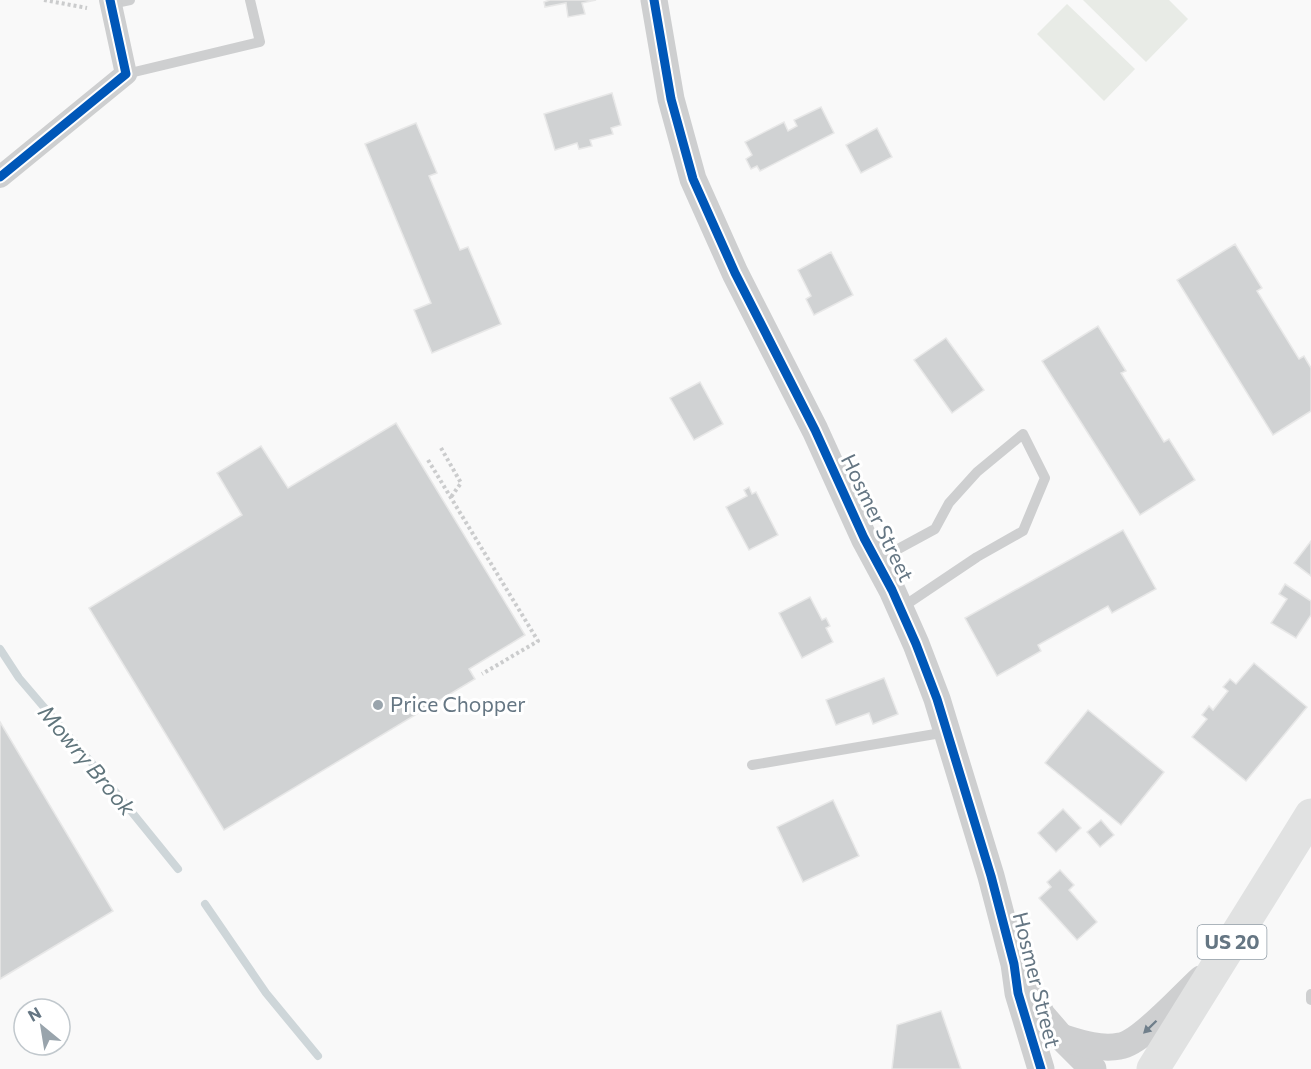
<svg xmlns="http://www.w3.org/2000/svg" width="1311" height="1069" viewBox="0 0 1311 1069" font-family="Commissioner,sans-serif">
<rect width="100%" height="100%" fill="#f9f9f9"/>
<g fill="#e8ebe6">
<polygon points="1083,0 1169,0 1188,19 1146,62"/>
<polygon points="1067,4 1135,69 1104,101 1037,34"/>
</g>
<g fill="none" stroke-linecap="round" stroke-linejoin="round">
<g stroke="#ced6d9" stroke-width="8">
<polyline points="0,649 19,678 96,768 178,869"/>
<polyline points="205,904 266,993 318,1056"/>
</g>
</g>
<g fill="#d0d2d3" stroke="#e8e8e8" stroke-width="1.5">
<polygon points="550,0 596,0 582,3 585,14 568,17 566,3 545,7 544,2"/>
<polygon points="612,93 621,125 611,128 613,134 590,140 592,146 579,149 577,143 555,150 544,114"/>
<polygon points="821,107 834,133 760,171 757,166 751,169 746,159 752,155 745,142 784,122 788,131 797,126 794,120"/>
<polygon points="416,123 437,173 429,176 460,250 468,247 501,324 432,353 414,310 431,303 365,144"/>
<polygon points="877,128 892,157 861,173 846,145"/>
<polygon points="1235,244 1262,288 1257,291 1299,359 1304,356 1311,368 1311,411 1273,435 1177,280"/>
<polygon points="831,252 853,295 814,315 806,299 811,296 798,270"/>
<polygon points="1098,326 1126,371 1121,373 1164,442 1169,439 1195,480 1140,515 1042,361"/>
<polygon points="946,338 984,390 952,413 914,360"/>
<polygon points="700,382 723,424 694,440 670,398"/>
<polygon points="396,423 525,635 469,669 475,679 224,830 89,608 242,515 217,473 261,446 288,488"/>
<polygon points="749,487 752,494 756,492 778,535 749,550 726,507 747,496 744,490"/>
<polygon points="1123,530 1156,589 1112,613 1108,606 1038,645 1041,651 997,676 965,618"/>
<polygon points="1311,541 1311,576 1294,563"/>
<polygon points="1285,584 1311,601 1311,615 1296,638 1271,623 1287,599 1279,594"/>
<polygon points="810,597 822,620 826,618 830,626 826,628 833,642 802,658 779,613"/>
<polygon points="1254,663 1307,707 1246,781 1192,737 1207,719 1202,715 1209,706 1213,710 1228,691 1223,687 1230,679 1236,684"/>
<polygon points="884,678 898,714 873,724 869,713 836,725 826,700"/>
<polygon points="1088,710 1164,772 1121,825 1045,763"/>
<polygon points="0,722 113,911 0,979"/>
<polygon points="833,800 859,856 803,882 777,827"/>
<polygon points="1063,809 1081,828 1056,852 1038,833"/>
<polygon points="1101,820 1114,835 1100,847 1087,832"/>
<polygon points="1060,870 1074,885 1069,890 1097,922 1077,940 1039,898 1051,887 1047,882"/>
<polygon points="941,1011 961,1069 892,1069 897,1025"/>
</g>
<g fill="none" stroke-linecap="round" stroke-linejoin="round">
<g stroke="#cbcccd" stroke-width="4" stroke-dasharray="3 3" stroke-linecap="butt">
<polyline points="44,0 87,8"/>
<polyline points="441,448 461,483 451,497"/>
<polyline points="428,460 538,641 482,674"/>
</g>
<g stroke="#cecfd0" stroke-width="10">
<polyline points="111,4 130,0"/>
<polyline points="126,74 260,42 250,0"/>
<polyline points="876,561 935,529 949,503 977,472 1023,434 1045,478 1023,531 977,557 901,608"/>
<polyline points="752,765 947,732"/>
<polyline points="1311,994 1311,1000"/>
</g>
<polyline stroke="#cecfd0" stroke-width="22" points="0,177 126,74 110,0"/>
<g stroke="#cecfd0" stroke-width="27">
<polyline points="654,0 671,99 693,179 735,273 815,430 864,538 892,590 916,644 937,699 991,876 1014,964 1018,993 1041,1069"/>
<polyline points="1027,986 1042,1015 1061,1037 1093,1069"/>
<path d="M1061,1037C1080,1043 1100,1050 1120,1046C1141,1043 1183,995 1201,979"/>
</g>
<polyline stroke="#e1e2e2" stroke-width="33" points="1153,1069 1311,815"/>
<g stroke="#fff" stroke-width="13">
<g id="cycleway">
<polyline points="654,0 671,99 693,179 735,273 815,430 864,538 892,590 916,644 937,699 991,876 1014,964 1018,993 1041,1069"/>
<polyline points="0,177 126,74 110,0"/>
</g>
</g>
<use href="#cycleway" stroke="#0057b8" stroke-width="9"/>
</g>
<defs><path id="oneway-solid" d="M-6-.8H1V-3.2L6.5 0L1 3.2V.8H-6Z" transform="scale(1.5)"/></defs>
<use fill="#707f8b" href="#oneway-solid" transform="translate(1150 1027) rotate(136)"/>
<circle fill="#99a4ac" stroke="#fff" stroke-width="2" cx="378" cy="705" r="6"/>
<g text-anchor="middle" stroke-width="6" stroke-linejoin="round" paint-order="stroke">
<rect fill="#fff" stroke="#939fa8" stroke-width="1.5" x="1197.5" y="925" width="69" height="34" rx="4.5"/>
<g font-size="20" font-weight="bold" fill="#657683">
<text x="1232" y="949">US 20</text>
</g>
<g font-size="21" fill="#657683" stroke="#fff">
<text transform="translate(877 518) rotate(64)" y="7">Hosmer Street</text>
<text transform="translate(1036 980) rotate(76)" y="7">Hosmer Street</text>
</g>
<g font-size="21" fill="#657683" stroke="#fff" text-anchor="start">
<text x="390" y="712">Price Chopper</text>
</g>
<g font-size="22" font-style="italic" fill="#60757c" stroke="#fff">
<text transform="translate(87 760) rotate(50)" y="8">Mowry Brook</text>
</g>
</g>
<g transform="translate(42 1027) rotate(330)"><circle r="28" fill="#ffffff" stroke="#c1c8cd" stroke-width="1.5"/>
<path d="M0-4.5L10 22L0 15L-10 22Z" fill="#99a4ac"/>
<text y="-9" font-size="16" font-weight="bold" text-anchor="middle" fill="#657683">N</text>
</g>
</svg>
